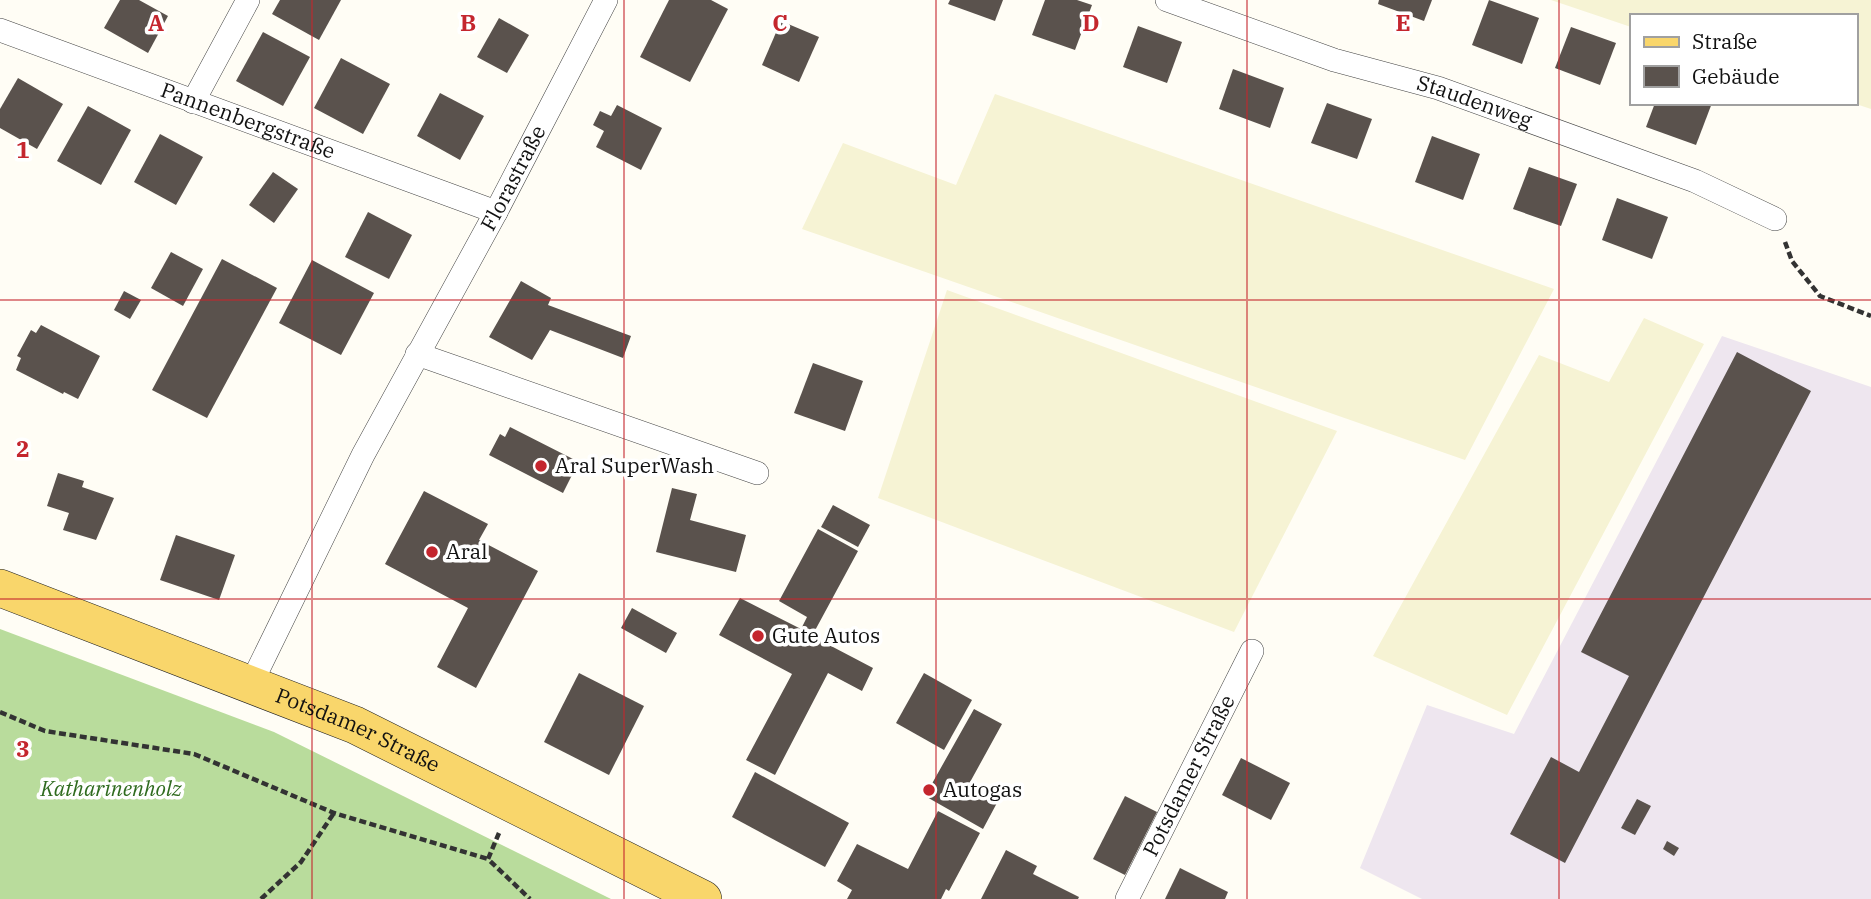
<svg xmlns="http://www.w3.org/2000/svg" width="1871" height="899" viewBox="0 0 1871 899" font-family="'IBM Plex Serif',serif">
<rect width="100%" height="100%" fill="#fffdf5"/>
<polygon fill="#eee6ef" points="1722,336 1871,387 1871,899 1422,899 1360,868 1427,705 1514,734"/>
<g fill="#f6f3d4">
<polygon points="1551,0 1871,0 1871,109 1853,103 1855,103 1855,16 1631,16 1631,27"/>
<polygon points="995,94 1554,289 1465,460 802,229 843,143 956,185"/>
<polygon points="947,290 1337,431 1234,632 878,498"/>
<polygon points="1644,318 1704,344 1507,715 1373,656 1539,355 1609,382"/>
</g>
<polygon fill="#b9dc9c" points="0,629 274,732 611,899 0,899"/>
<g fill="#5a524d">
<polygon points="120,0 139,0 168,16 148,53 104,28"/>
<polygon points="280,0 341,0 319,40 272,14"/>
<polygon points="669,0 711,0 728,9 690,82 640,57"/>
<polygon points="950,0 1003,0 995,21 948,4"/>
<polygon points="1045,0 1077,0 1092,5 1075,50 1032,35"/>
<polygon points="1379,0 1432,0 1424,21 1378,4"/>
<polygon points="1489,0 1539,18 1522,64 1472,45"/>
<polygon points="499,18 529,35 507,73 477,57"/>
<polygon points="781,21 819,37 799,82 762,65"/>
<polygon points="1138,26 1182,42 1167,83 1123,67"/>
<polygon points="1571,27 1616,43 1600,85 1555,68"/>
<polygon points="263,32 310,57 283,106 236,81"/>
<polygon points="341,58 390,84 363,134 314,108"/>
<polygon points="1233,69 1284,88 1270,128 1219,109"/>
<polygon points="18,78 63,104 37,149 0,128 0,109"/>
<polygon points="440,93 484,116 460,160 417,136"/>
<polygon points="1327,103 1372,119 1357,159 1311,143"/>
<polygon points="1655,103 1712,103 1696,145 1646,127"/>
<polygon points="617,105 662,128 641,170 596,147 604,131 593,125 600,111 611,116"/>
<polygon points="88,106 131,130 101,185 57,161"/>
<polygon points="160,134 203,157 176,205 134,182"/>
<polygon points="1432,136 1480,154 1463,200 1415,182"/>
<polygon points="1529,167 1577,184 1561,226 1513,209"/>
<polygon points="273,172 298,189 274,223 249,205"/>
<polygon points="1617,198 1668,217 1652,259 1602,240"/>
<polygon points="368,212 412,235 389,279 345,257"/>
<polygon points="171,252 203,269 183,306 151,288"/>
<polygon points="222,259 277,288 207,418 152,390"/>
<polygon points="312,260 374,293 341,355 279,323"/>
<polygon points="521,281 551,298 548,305 631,336 623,358 550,330 532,360 489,337"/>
<polygon points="124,291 141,300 130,319 114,310"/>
<polygon points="41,325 100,356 78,399 64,392 63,394 16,370 21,358 17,356 31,330 36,333"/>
<polygon points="1737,352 1811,391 1565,863 1510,834 1551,757 1579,772 1629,676 1581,652"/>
<polygon points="813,363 863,381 845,431 794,413"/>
<polygon points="510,427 575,460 570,471 573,473 563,493 489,455 500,434 505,437"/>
<polygon points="58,473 84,481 82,487 114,498 96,540 63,530 69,513 47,506"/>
<polygon points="672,488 697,494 690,520 746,535 736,572 656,552"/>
<polygon points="424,491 488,524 479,540 538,571 476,688 437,667 468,608 385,564"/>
<polygon points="833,505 870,525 858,547 821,527"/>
<polygon points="818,529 858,551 812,636 873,668 862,691 828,673 775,775 746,760 792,674 719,635 740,598 801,629 807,617 779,601"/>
<polygon points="176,535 235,555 219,600 160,580"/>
<polygon points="632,608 677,633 666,653 621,628"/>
<polygon points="579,673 644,706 609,775 544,742"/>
<polygon points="924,673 972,700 944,750 896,723"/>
<polygon points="974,709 1002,724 969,784 998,801 983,829 925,796"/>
<polygon points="1241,758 1290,783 1271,820 1222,795"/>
<polygon points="755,772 849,823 825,867 732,817"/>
<polygon points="1125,796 1157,812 1125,875 1093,859"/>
<polygon points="1637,799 1651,806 1635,835 1621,828"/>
<polygon points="938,811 980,833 949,891 946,889 941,899 847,899 852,890 837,881 857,844 908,869"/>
<polygon points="1667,841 1679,848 1674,856 1663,849"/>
<polygon points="1006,850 1037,866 1033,874 1079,897 1078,899 981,899"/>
<polygon points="1180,868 1228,892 1225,899 1165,899"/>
</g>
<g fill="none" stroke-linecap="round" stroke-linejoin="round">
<g stroke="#444" stroke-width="24">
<g id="street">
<path id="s1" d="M1167,0L1334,60L1438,88L1695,181L1775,219"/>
<path id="s2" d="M0,30L496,212"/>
<polyline points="193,102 248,0"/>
<polyline points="417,354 757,473"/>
<path id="s3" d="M251,684L363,455L496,212L606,0"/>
<path id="s4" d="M1127,899L1252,651"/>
</g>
</g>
<g stroke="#222" stroke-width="38">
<g id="primary">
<path id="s5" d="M0,588L355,725L703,899"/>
</g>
</g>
<g stroke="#333" stroke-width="4.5" stroke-dasharray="7 3.5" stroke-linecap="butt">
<polyline points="1785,242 1792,261 1820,296 1871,316"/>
<polyline points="0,712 45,731 194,754 334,813 488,859"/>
<polyline points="499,833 488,859 530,899"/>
<polyline points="261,899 301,862 334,813"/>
</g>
<use href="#street" stroke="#fff" stroke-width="23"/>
<use href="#primary" stroke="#f9d66b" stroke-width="37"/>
</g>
<path fill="none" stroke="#c4262e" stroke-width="2" stroke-opacity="0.55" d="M312,0V899M624,0V899M936,0V899M1247,0V899M1559,0V899M0,300H1871M0,599H1871"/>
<g fill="#c4262e" stroke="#fff" stroke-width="2.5">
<circle cx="541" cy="466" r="7"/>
<circle cx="432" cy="552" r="7"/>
<circle cx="758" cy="636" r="7"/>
<circle cx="929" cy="790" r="7"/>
</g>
<g text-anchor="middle" stroke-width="7" stroke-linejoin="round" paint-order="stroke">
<g font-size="21" fill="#111" stroke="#fff">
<text dy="7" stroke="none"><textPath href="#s1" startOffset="324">Staudenweg</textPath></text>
<text dy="7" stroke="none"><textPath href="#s2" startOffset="264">Pannenbergstraße</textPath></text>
<text dy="7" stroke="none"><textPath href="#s3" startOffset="570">Florastraße</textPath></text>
<text dy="7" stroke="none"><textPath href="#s5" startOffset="385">Potsdamer Straße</textPath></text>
<text dy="7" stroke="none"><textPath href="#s4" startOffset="138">Potsdamer Straße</textPath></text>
</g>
<g font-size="21" fill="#111" stroke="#fff" text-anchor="start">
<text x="555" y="473">Aral SuperWash</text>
<text x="446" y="559">Aral</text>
<text x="772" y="643">Gute Autos</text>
<text x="943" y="797">Autogas</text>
</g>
<g font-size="21" font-style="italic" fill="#2f6b1f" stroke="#fff">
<text x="111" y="796">Katharinenholz</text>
</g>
</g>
<g font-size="23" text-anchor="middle" font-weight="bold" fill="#c4262e" stroke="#fff" stroke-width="7" stroke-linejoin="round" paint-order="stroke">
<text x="156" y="31">A</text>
<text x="468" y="31">B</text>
<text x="780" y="31">C</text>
<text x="1091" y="31">D</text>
<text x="1403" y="31">E</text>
<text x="23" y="158">1</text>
<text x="23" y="457">2</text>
<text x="23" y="757">3</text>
</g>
<rect x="1630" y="14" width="228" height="91" fill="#ffffff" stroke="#a0a0a0" stroke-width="2"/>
<rect x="1644" y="37" width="35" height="10" fill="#f9d66b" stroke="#a0a0a0" stroke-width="2"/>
<text x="1692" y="49" font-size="21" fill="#111111">Straße</text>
<rect x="1644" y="66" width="35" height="21" fill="#5a524d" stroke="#a0a0a0" stroke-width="2"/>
<text x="1692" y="84" font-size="21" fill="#111111">Gebäude</text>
</svg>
